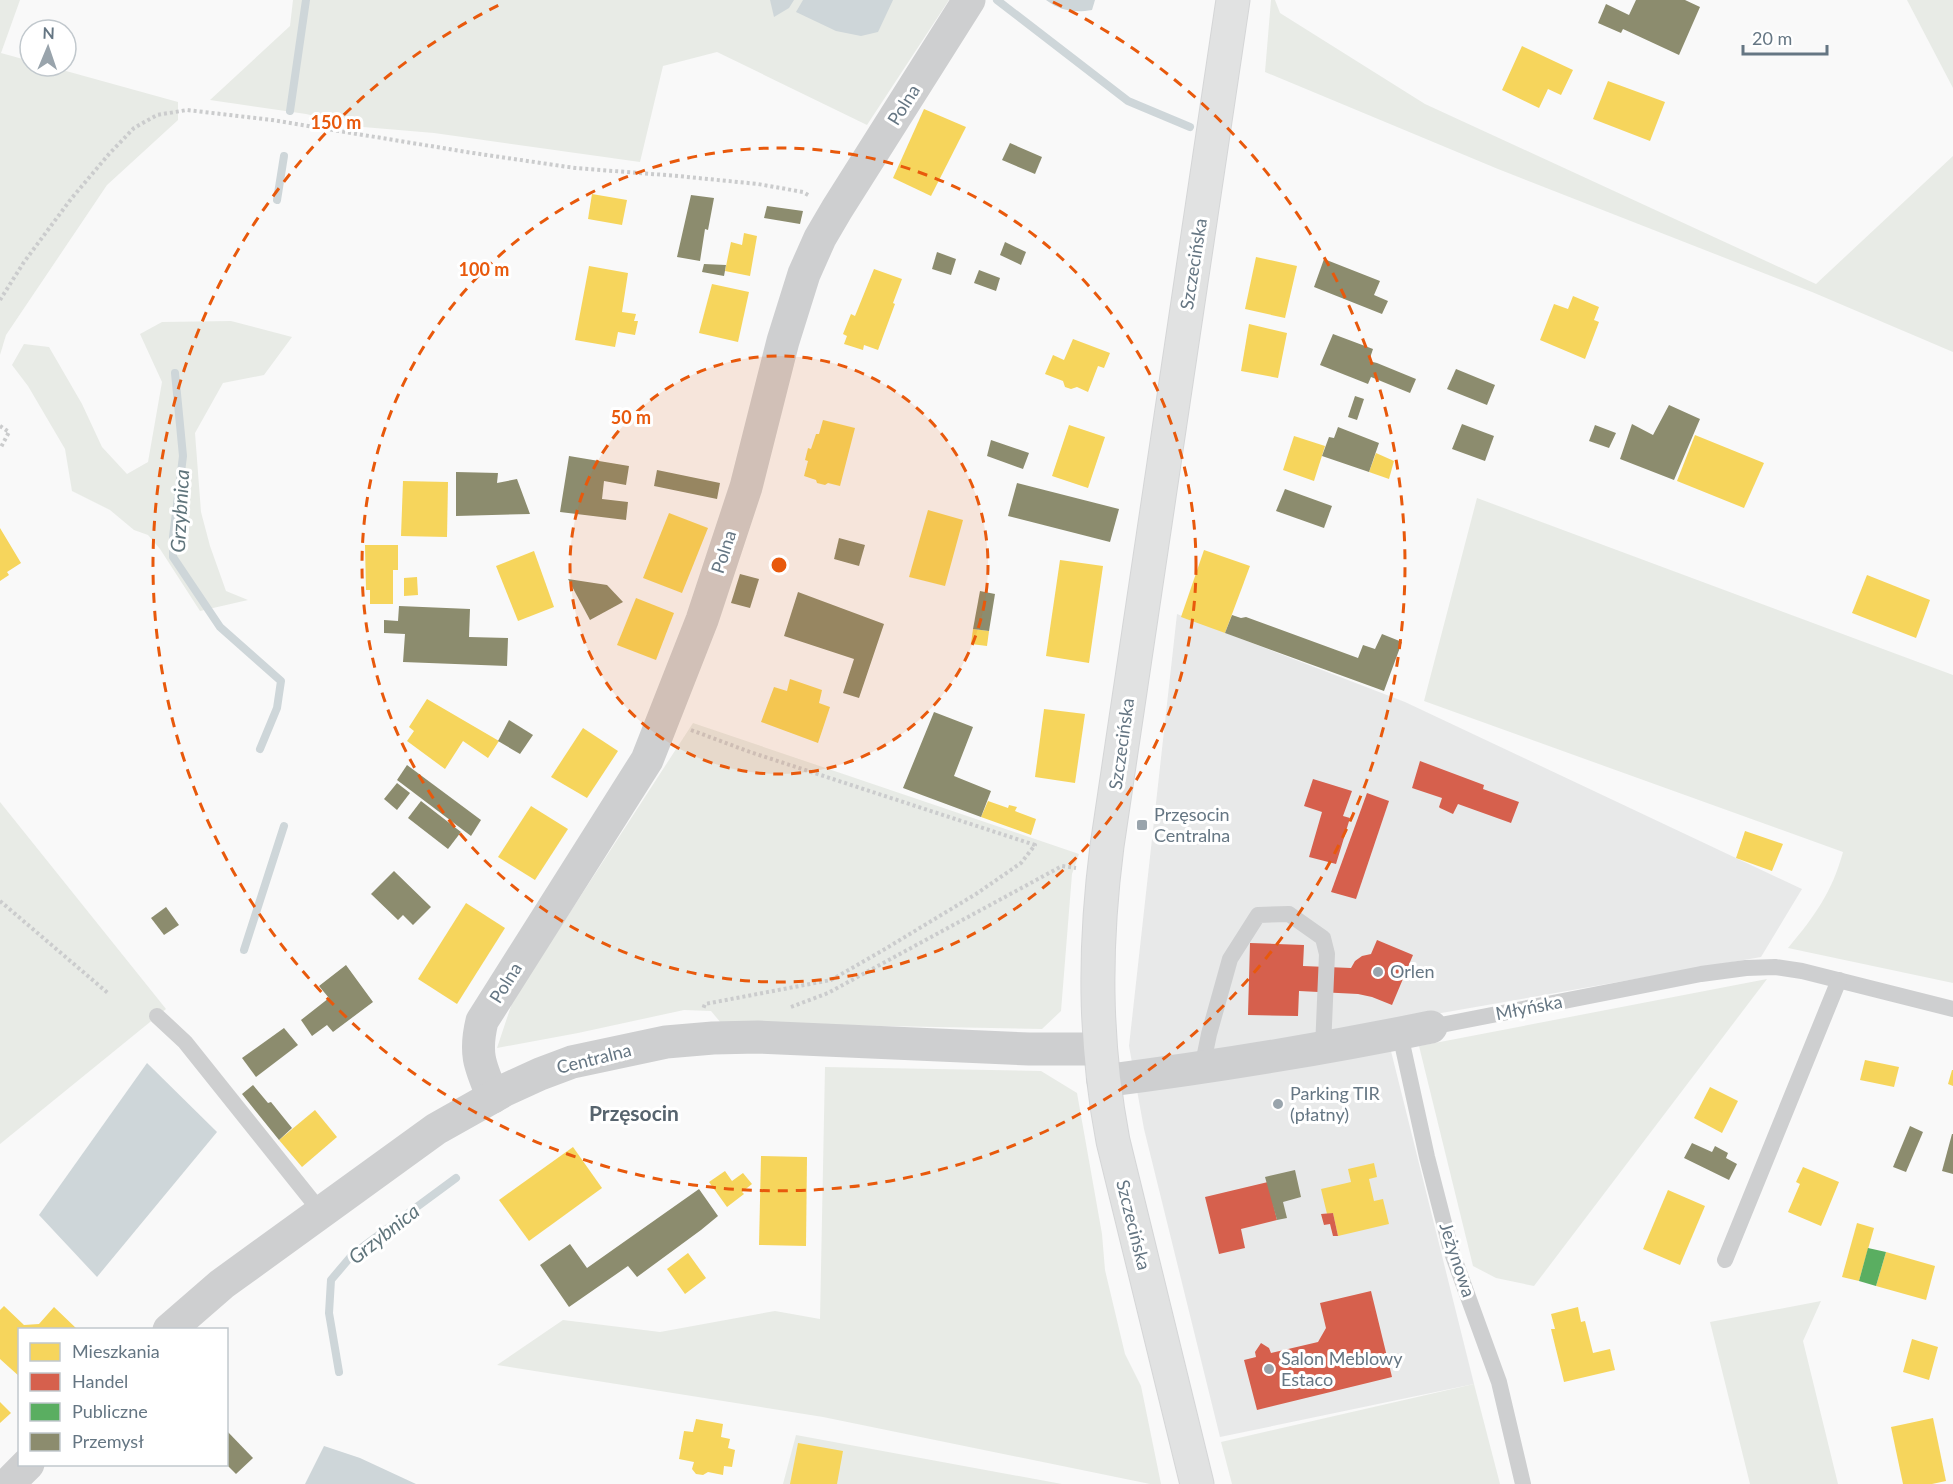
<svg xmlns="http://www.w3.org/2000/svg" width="1953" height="1484" viewBox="0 0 1953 1484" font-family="Lato,sans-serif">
<rect width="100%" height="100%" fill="#f9f9f9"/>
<polygon fill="#e8e9e9" points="1177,614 1405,702 1802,889 1761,957 1384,1023 1474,1384 1220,1437 1144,1129 1129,1046"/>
<g fill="#e8ebe6">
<polygon points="0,0 20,0 1,53 30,61 30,66 48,66 178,102 178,120 107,185 6,335 0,355"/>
<polygon points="293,0 949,0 867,125 717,52 663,66 640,162 434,133 363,127 306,114 210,100 290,26"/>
<polygon points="1271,0 1275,0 1280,13 1425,104 1816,284 1953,156 1953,352 1812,292 1498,169 1265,72"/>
<polygon points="1907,0 1953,0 1953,88"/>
<polygon points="231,321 292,337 264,375 223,383 195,433 201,512 210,546 226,591 248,600 200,611 160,549 148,535 134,530 110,510 72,491 65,449 28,386 12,365 24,344 49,347 82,404 102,447 127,474 148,462 162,382 140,334 162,322"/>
<path d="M1477,498L1953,675V983L1788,948C1815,916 1832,892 1843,852L1424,701Z"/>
<polygon points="693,723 1079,854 1072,874 1061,1011 1042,1029 721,1023 711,1011 684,1010 578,1033 497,1048 513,1000"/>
<polygon points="0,802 166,1009 0,1144"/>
<polygon points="1767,979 1534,1286 1496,1278 1473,1266 1419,1046"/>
<polygon points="825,1067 1041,1071 1077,1093 1102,1234 1105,1270 1125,1354 1141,1386 1161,1484 1150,1484 823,1417 497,1365 563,1320 660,1332 775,1311 820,1319"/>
<polygon points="1821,1301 1803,1341 1838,1484 1750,1484 1710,1322"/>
<polygon points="1474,1384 1500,1484 1232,1484 1221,1442"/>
<polygon points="796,1435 1062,1484 783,1484"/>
</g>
<g fill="#ced6d9">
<polygon points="770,0 794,0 789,8 774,17"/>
<polygon points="803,0 893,0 878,32 861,36 836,31 796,12"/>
<path d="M1046,0H1095L1092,10C1074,13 1061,11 1046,0Z"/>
<polygon points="147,1063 217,1132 97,1277 39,1215"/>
<polygon points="324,1446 360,1458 416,1484 305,1484"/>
</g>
<g fill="#f6d55c">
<polygon points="1522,46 1573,70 1561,95 1548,89 1539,108 1502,90"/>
<polygon points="1608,81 1665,102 1650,141 1593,119"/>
<polygon points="924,109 966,127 931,196 893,178"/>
<polygon points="592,194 627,200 622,225 588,219"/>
<polygon points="744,233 757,236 750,276 725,271 731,242 742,245"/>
<polygon points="1256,257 1297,266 1285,318 1245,309"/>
<polygon points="589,266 628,273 622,312 636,314 634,321 638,321 635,335 618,332 615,347 575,340"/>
<polygon points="874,269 902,279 893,303 895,304 878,350 864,345 863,350 844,344 847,336 843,334 851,314 855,316"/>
<polygon points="712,284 749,292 738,342 699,333"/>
<polygon points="1573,296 1599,307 1594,320 1599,322 1585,359 1540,340 1554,304 1568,309"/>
<polygon points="1249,324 1287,333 1278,378 1241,371"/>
<polygon points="1073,339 1110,353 1104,368 1098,366 1088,392 1077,387 1071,389 1065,387 1063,381 1045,374 1053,355 1064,360"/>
<polygon points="823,420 855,428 840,486 828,483 825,485 817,483 816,480 804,476 808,461 805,460 808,448 811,449 816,434 819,434"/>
<polygon points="1069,425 1105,437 1088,488 1052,476"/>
<polygon points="1695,435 1764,463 1744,508 1677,481"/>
<polygon points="1294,436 1325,446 1314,481 1283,470"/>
<polygon points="1376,453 1394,461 1389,479 1369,472"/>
<polygon points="403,481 448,482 447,537 401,536"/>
<polygon points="928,510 963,520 945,586 909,577"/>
<polygon points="669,513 708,528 682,593 643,578"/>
<polygon points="0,528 21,563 7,572 9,575 0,581"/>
<polygon points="365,545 398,545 398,570 393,570 393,604 370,604 370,590 366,590"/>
<polygon points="1204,550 1250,566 1225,633 1181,617"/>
<polygon points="534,551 554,607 518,621 496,566"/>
<polygon points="1060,560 1103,566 1089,663 1046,656"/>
<polygon points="1867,575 1930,600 1916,638 1852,613"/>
<polygon points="417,577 418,595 404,596 404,578"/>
<polygon points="636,598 674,613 656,660 617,645"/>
<polygon points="973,629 989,631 987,646 971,644"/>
<polygon points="790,679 822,690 819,703 830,707 818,743 761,722 774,687 787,691"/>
<polygon points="427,699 499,741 488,758 463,741 445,769 407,741 414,731 409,727"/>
<polygon points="1044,709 1085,714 1075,783 1035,777"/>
<polygon points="583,728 618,751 587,798 551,777"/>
<polygon points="988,801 1008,808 1009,805 1017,807 1015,811 1036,819 1031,835 981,817"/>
<polygon points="531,806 568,829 535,880 498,857"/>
<polygon points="1745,831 1783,844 1772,871 1736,858"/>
<polygon points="466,903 505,928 457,1004 418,979"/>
<polygon points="1865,1060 1899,1067 1894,1087 1860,1080"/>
<polygon points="1952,1070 1953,1070 1953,1086 1948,1084"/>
<polygon points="1710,1087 1738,1101 1722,1133 1694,1118"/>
<polygon points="315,1110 337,1137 302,1167 279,1140"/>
<polygon points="573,1147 602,1188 529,1241 499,1200"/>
<polygon points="761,1156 807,1157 806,1246 759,1245"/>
<polygon points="1374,1163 1377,1177 1369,1179 1374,1201 1383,1199 1389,1224 1338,1236 1333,1213 1327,1214 1321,1189 1351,1182 1348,1169"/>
<polygon points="1803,1167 1839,1182 1821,1226 1788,1212 1800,1184 1796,1182"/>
<polygon points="725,1171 732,1181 743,1173 752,1184 742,1192 744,1194 727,1207 709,1182"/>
<polygon points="1668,1190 1705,1206 1680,1265 1643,1249"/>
<polygon points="1857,1223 1874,1228 1859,1281 1842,1277"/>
<polygon points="1886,1252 1935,1266 1926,1300 1876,1286"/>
<polygon points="688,1253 706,1278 685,1294 667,1269"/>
<polygon points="4,1306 24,1325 39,1324 54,1307 78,1330 20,1330 20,1377 0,1359 0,1310"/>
<polygon points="1578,1307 1581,1322 1585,1321 1593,1353 1610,1349 1615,1370 1564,1382 1551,1329 1555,1329 1551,1314"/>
<polygon points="1912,1339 1938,1347 1929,1380 1903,1372"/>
<polygon points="0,1402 11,1413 0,1423"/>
<polygon points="1933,1418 1946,1481 1932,1484 1903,1484 1891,1427"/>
<polygon points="696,1419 723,1424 721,1437 730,1439 728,1448 735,1450 732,1467 724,1466 723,1475 708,1472 703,1475 696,1474 692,1469 694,1462 679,1459 684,1431 693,1432"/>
<polygon points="798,1443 843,1451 837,1484 790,1484"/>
</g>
<g fill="#d6604d">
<polygon points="1420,761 1484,785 1483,789 1519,802 1511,823 1458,804 1453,814 1440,808 1439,807 1442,798 1412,788"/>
<polygon points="1313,779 1352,791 1343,816 1350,818 1336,864 1309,857 1322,812 1304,806"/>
<polygon points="1367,793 1389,801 1356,899 1331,892"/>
<polygon points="1377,940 1413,955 1392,1005 1372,997 1358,994 1299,991 1298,1016 1248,1015 1250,943 1304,945 1303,966 1351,968 1355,961 1362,956 1371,954"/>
<polygon points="1268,1182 1277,1220 1241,1229 1245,1248 1219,1254 1205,1197"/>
<polygon points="1333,1213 1338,1236 1333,1236 1330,1224 1324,1225 1321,1214"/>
<polygon points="1371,1291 1392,1377 1257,1410 1244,1360 1256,1357 1255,1352 1261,1343 1269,1348 1271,1353 1318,1342 1326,1328 1320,1303"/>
</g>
<polygon fill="#5aae61" points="1868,1248 1886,1252 1876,1286 1859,1281"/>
<g fill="#8c8c6e">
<polygon points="1636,0 1685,0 1700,7 1679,55 1623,29 1621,33 1598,23 1606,4 1629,15"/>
<polygon points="1010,143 1042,157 1035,174 1002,160"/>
<polygon points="691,195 714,198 708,230 705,229 700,261 677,257"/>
<polygon points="767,206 803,211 800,224 764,218"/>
<polygon points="1005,242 1026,252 1021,265 1000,255"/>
<polygon points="937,252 956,259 951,275 932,269"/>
<polygon points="1324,259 1380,281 1374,295 1388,301 1382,314 1314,287"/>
<polygon points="704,264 726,265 724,276 702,272"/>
<polygon points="979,270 1000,278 996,291 974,283"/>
<polygon points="1333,334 1373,349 1369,361 1377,363 1416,379 1410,393 1371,377 1368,384 1320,365"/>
<polygon points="1456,369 1495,385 1487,405 1447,389"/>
<polygon points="1355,396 1364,399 1357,420 1348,417"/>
<polygon points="1669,405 1700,419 1674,480 1620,459 1632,424 1653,435"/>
<polygon points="1462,424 1494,436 1485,461 1452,449"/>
<polygon points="1595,425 1616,433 1609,448 1589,441"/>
<polygon points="1338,427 1379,443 1369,472 1322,456 1329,437 1334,438"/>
<polygon points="991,440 1029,453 1023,469 987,456"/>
<polygon points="569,456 629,466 626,485 604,481 602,499 628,502 626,520 560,512"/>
<polygon points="657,470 720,483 717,499 654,486"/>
<polygon points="456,472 498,473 497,483 517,479 530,514 456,516"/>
<polygon points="1017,483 1119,509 1110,542 1008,516"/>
<polygon points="1285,489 1332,506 1324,528 1276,511"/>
<polygon points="839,538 865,545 859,566 834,559"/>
<polygon points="740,574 759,579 750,608 731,603"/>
<polygon points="568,579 607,585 623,602 590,620"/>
<polygon points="980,591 995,594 989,631 973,629"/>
<polygon points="798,592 884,624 859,698 843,693 854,659 784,636"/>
<polygon points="399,606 470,609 469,637 508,638 507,666 403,662 405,634 384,633 384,620 398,621"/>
<polygon points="1232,615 1241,618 1246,617 1358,658 1363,645 1375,649 1382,634 1402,642 1384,691 1225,633"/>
<polygon points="934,712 973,727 954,776 991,791 981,817 903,788"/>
<polygon points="509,720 533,735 520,754 498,741"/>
<polygon points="407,765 481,820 471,836 397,780"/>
<polygon points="397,783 410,793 397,810 384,799"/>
<polygon points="421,801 461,832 448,849 408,818"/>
<polygon points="394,871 431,907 413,925 403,915 398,920 371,894"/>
<polygon points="166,907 179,925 164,935 151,918"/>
<polygon points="346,965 373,1002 333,1032 327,1025 312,1036 301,1020 329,998 319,986"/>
<polygon points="284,1028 298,1045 256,1077 242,1058"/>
<polygon points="253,1085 268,1103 271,1102 292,1128 279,1140 242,1094"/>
<polygon points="1910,1126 1923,1132 1906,1172 1893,1167"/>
<polygon points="1952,1134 1953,1134 1953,1174 1942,1171"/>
<polygon points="1692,1143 1712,1152 1715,1146 1728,1153 1726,1158 1737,1164 1729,1180 1684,1158"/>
<polygon points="1295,1170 1301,1197 1283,1202 1287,1218 1277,1220 1265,1177"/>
<polygon points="699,1189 718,1216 701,1230 637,1277 628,1266 569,1307 540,1265 570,1244 587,1268"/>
<polygon points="226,1430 253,1458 236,1474 226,1464"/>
</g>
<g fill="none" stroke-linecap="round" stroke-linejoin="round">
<g stroke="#ced6d9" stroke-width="8">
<polyline points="997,0 1128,101 1190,127"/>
<polyline points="290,111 306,0"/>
<polyline points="277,200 284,156"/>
<polyline points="175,373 183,456 173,537 173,557 220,627 281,681 277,708 260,749"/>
<polyline points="244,950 284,826"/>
<polyline points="339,1372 329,1313 331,1280 353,1254 456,1178"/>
</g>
<g stroke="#d5d6d7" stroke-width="35">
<path id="secondary" d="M1197,1484L1113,1141C1094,1041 1094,947 1107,846L1233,0"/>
</g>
<g stroke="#cbcccd" stroke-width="4" stroke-dasharray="3 3" stroke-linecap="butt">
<polyline points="0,300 24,262 71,199 109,154 134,128 157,115 187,110 272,120 473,153 575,168 678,176 758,184 803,192 810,196"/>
<polyline points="0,426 9,432 0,449"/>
<polyline points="691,730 750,752 1035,845 1021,863 976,894 885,949 831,980 705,1004 703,1009"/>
<polyline points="0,901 109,994"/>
<polyline points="791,1007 828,993 1062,866 1076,868"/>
</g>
<g stroke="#cecfd0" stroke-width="16">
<polyline points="157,1016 185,1042 321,1212"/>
<polyline points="1431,1027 1701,974 1746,968 1775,967 1802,971 1953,1009"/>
<polyline points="1400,1034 1427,1157 1451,1250 1499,1382 1523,1484"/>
<polyline points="1202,1068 1209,1034 1230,959 1258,915 1289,914 1323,938 1327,954 1323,1048"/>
<polyline points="1725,1260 1839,980"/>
</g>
<g stroke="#cecfd0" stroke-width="33">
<path d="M1103,1081C1213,1067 1323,1049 1431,1027"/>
<path d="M493,1097C480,1066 474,1054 482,1021L647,760L702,620L746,487L783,341L804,274L820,238L837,209L969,0"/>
<polyline points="169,1330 222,1284 436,1129 505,1090 540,1074 572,1062 666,1042 713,1038 758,1037 1029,1049 1100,1049"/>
<polyline points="8,1484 28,1464"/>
</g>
<use href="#secondary" stroke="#e1e2e2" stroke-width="33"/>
</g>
<circle cx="779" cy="565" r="209" fill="#e8590c" fill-opacity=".12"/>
<g fill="none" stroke="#e8590c" stroke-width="3" stroke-dasharray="10 8">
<circle cx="779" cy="565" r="209"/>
<circle cx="779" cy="565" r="417"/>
<path d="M1053 2A626 626 0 1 1 505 2"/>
</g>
<g fill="#99a4ac" stroke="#fff" stroke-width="2">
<rect x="1136" y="819" width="12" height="12" rx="3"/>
<circle cx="1378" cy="972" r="6"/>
<circle cx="1278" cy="1104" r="6"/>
<circle cx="1269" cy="1369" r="6"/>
</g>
<g text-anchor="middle" stroke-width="6" stroke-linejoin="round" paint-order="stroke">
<g font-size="18" fill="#657683" stroke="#fff">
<text transform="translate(904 105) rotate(-58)" y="6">Polna</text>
<text transform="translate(1194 264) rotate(-81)" y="6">Szczecińska</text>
<text transform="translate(724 552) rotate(-72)" y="6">Polna</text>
<text transform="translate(1122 744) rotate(-82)" y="6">Szczecińska</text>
<text transform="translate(506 983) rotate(-58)" y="6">Polna</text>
<text transform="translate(1529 1008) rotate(-11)" y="6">Młyńska</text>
<text transform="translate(594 1059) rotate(-14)" y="6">Centralna</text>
<text transform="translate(1133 1225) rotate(76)" y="6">Szczecińska</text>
<text transform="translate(1457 1260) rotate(72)" y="6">Jeżynowa</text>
</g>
<g font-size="18" fill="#657683" stroke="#fff" text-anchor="start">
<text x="1154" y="821">Przęsocin<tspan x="1154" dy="21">Centralna</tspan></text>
<text x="1390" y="978">Orlen</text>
<text x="1290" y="1100">Parking TIR<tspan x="1290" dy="21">(płatny)</tspan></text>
<text x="1281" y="1365">Salon Meblowy<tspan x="1281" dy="21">Estaco</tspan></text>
</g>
<g font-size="20" font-style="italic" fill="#60757c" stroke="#fff">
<text transform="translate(180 511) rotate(-87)" y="7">Grzybnica</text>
<text transform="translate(384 1234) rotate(-38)" y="7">Grzybnica</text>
</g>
<g font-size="21" font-weight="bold" fill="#57646e" stroke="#fff">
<text x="634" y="1121">Przęsocin</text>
</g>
</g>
<circle cx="779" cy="565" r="9" fill="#e8590c" stroke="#fff" stroke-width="3"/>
<g font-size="18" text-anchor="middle" font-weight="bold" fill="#e8590c" stroke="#fff" stroke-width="6" stroke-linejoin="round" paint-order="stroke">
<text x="336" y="129">150 m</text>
<text x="484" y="276">100 m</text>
<text x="631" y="424">50 m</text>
</g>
<rect x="18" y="1328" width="210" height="138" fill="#ffffff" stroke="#c1c8cd" stroke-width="1.5"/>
<rect x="30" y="1343" width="30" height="18" fill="#f6d55c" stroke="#c1c8cd" stroke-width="1.5"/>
<text x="72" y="1358" font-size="18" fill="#657683">Mieszkania</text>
<rect x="30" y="1373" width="30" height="18" fill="#d6604d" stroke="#c1c8cd" stroke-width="1.5"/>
<text x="72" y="1388" font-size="18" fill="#657683">Handel</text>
<rect x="30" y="1403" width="30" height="18" fill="#5aae61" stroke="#c1c8cd" stroke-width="1.5"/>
<text x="72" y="1418" font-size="18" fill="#657683">Publiczne</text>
<rect x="30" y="1433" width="30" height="18" fill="#8c8c6e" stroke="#c1c8cd" stroke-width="1.5"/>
<text x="72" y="1448" font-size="18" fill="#657683">Przemysł</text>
<g transform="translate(48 48) rotate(2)"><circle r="28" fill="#ffffff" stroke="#c1c8cd" stroke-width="1.5"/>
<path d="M0-4.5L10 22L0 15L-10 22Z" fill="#99a4ac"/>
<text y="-9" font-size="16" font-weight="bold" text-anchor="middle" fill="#657683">N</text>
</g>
<path d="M1743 45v9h84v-9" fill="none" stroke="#657683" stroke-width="3"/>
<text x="1752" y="45" font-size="18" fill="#657683" stroke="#ffffff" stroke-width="4.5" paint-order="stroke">20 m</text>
</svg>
